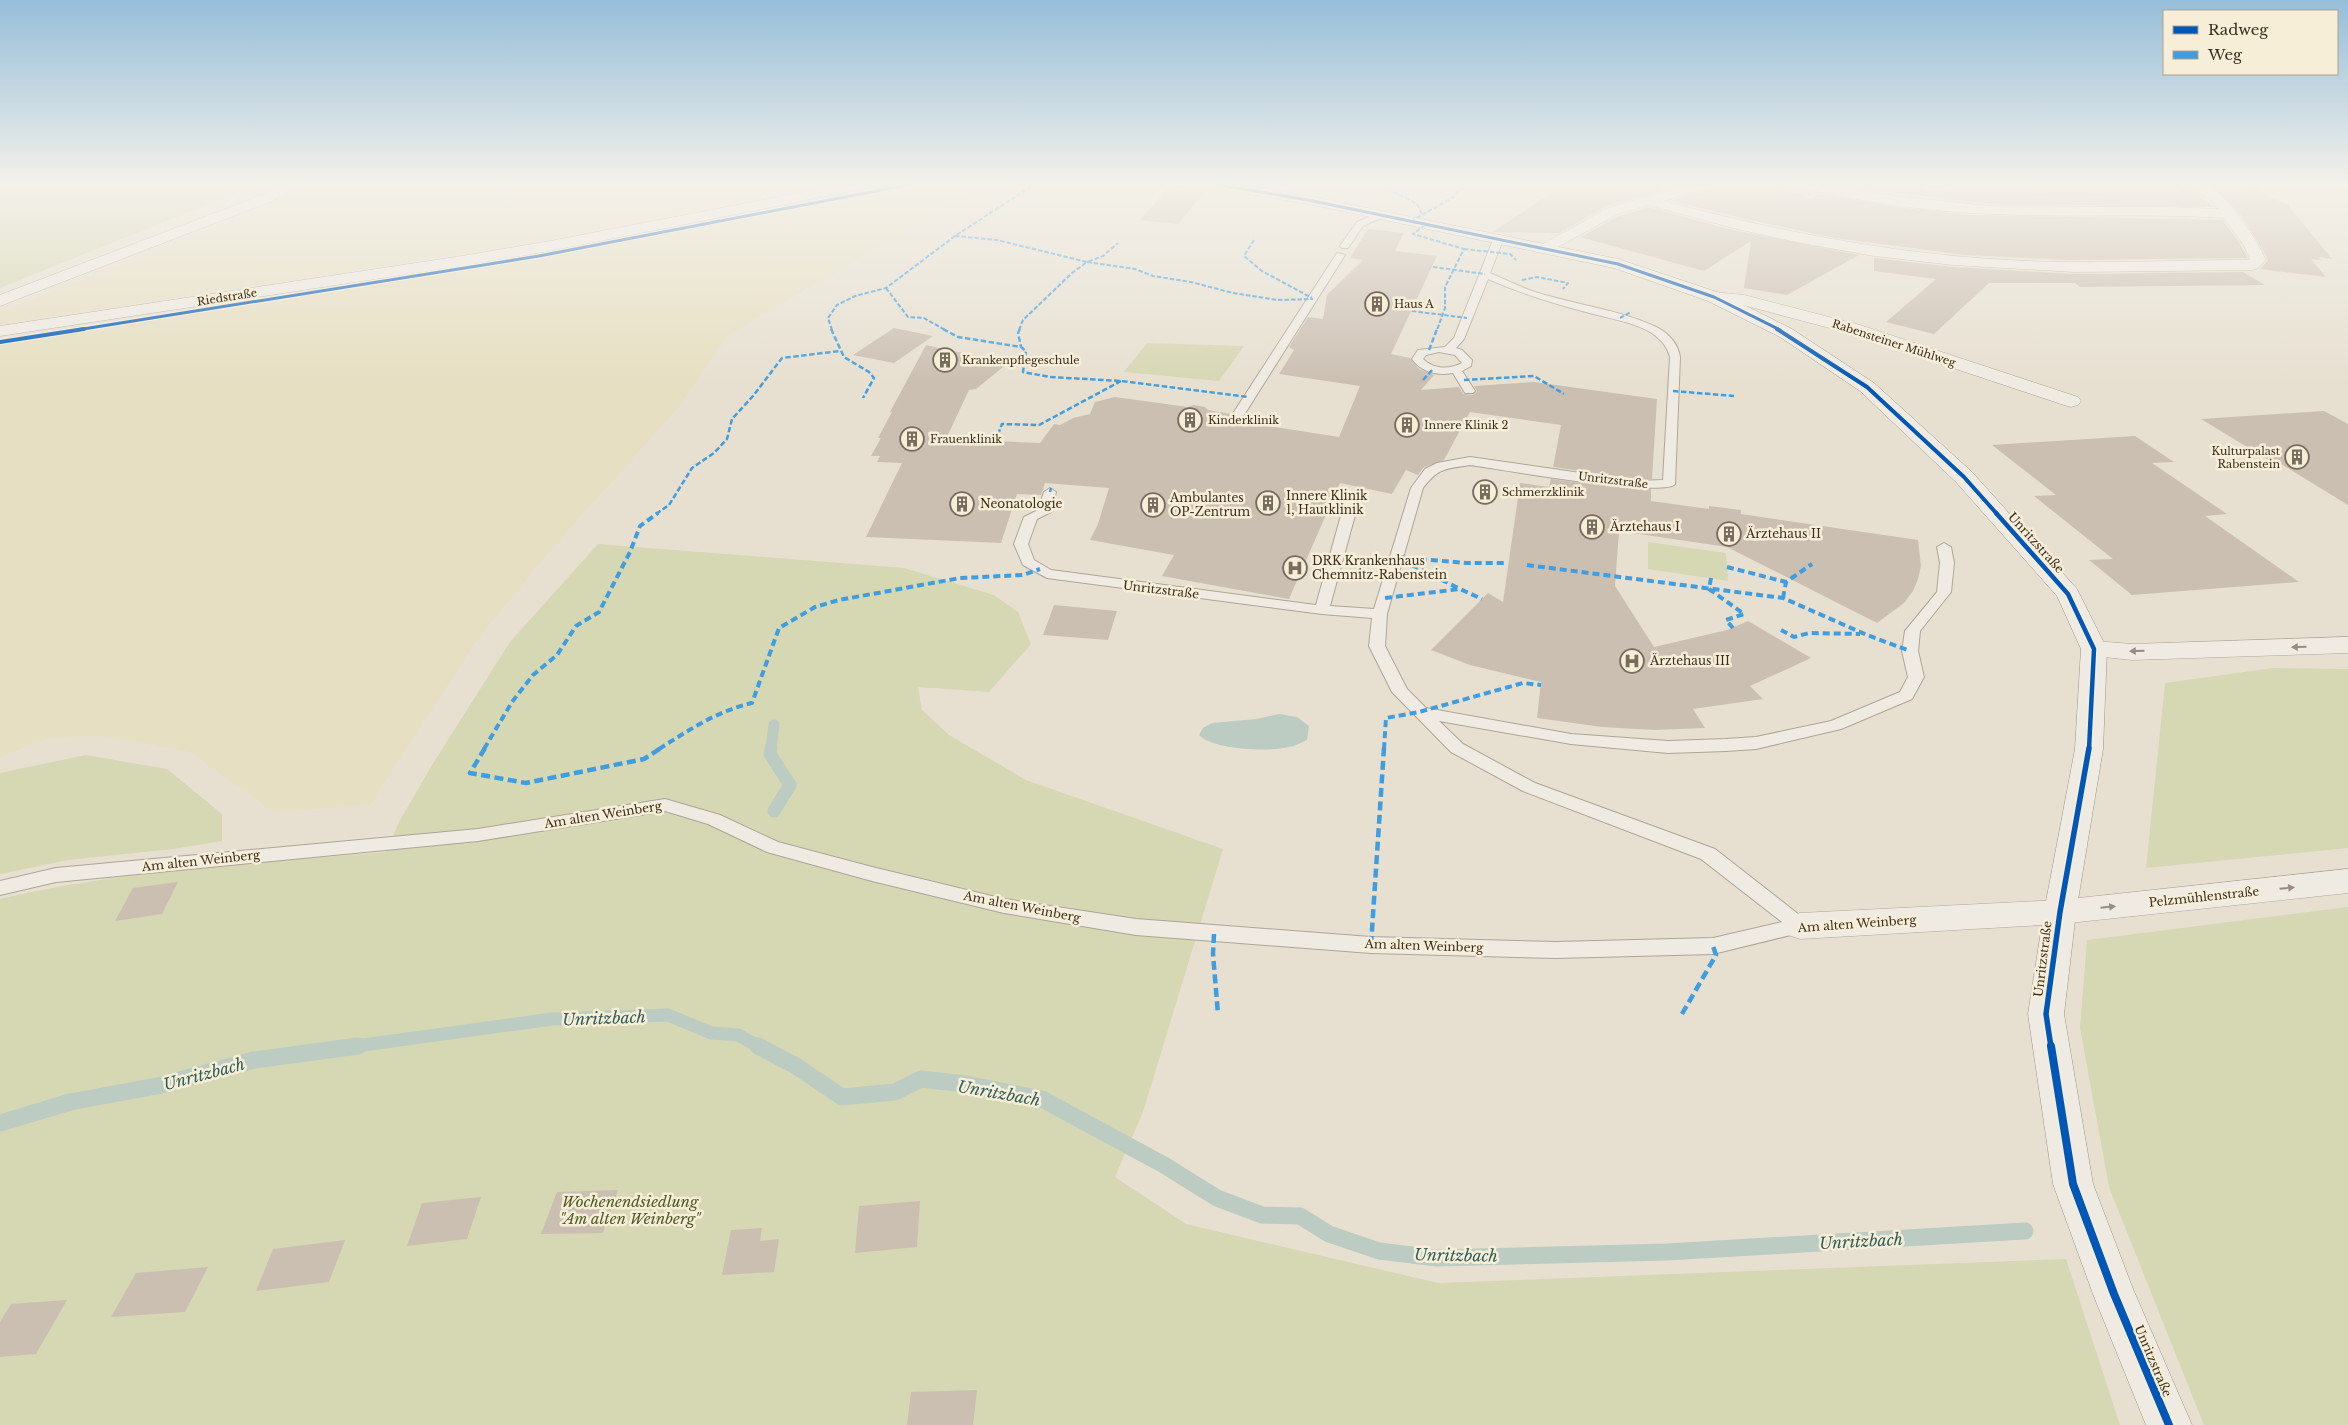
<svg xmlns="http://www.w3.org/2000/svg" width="2348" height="1425" viewBox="0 0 2348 1425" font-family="'Libre Baskerville',serif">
<rect width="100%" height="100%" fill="#e7e0d1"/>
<g fill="#e6dfc2">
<polygon points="318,184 840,184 528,244 0,324 0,312 275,204"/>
<polygon points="928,184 985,184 727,336 677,409 554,546 479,637 370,805 274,812 190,752 103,736 50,737 0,757 0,344 260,304 532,259"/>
</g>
<g fill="#d6d7b3">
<polygon points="0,184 259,184 0,288"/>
<polygon points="1147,343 1244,346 1219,381 1124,372"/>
<polygon points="1648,542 1726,553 1728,581 1648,569"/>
<path d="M598,544L904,568L994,595L1018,612L1031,644L989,692L918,687L922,710L949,735L1026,780L1223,849L1143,1112L1115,1177L1186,1224L1438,1283L2066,1259L2120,1425H0V899C125,869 257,863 386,852L399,822L432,765L510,642Z"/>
<polygon points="2273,668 2348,669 2348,848 2146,868 2165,683"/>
<polygon points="86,755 167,769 222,814 222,841 173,849 68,860 0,874 0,773"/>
<polygon points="2348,907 2348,1425 2204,1425 2109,1187 2080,1028 2087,940"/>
</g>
<path fill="#bcccc2" d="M1279,714L1297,717L1309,726L1307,740C1301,743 1295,746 1289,747C1269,752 1213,750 1199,735L1203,728L1212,723L1256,719Z"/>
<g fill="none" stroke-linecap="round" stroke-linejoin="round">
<polyline stroke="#bcccc2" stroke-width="11" points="771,749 774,725"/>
<g stroke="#bcccc2" stroke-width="13">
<polyline points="771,748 770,754 790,785 774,811"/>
<polyline points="349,1047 552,1019 668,1015 711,1033 738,1035 760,1047"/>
</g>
<g stroke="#bcccc2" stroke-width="17">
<polyline points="758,1046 796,1066 842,1097 895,1092 921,1079 965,1084 1042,1099 1164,1165 1217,1198 1262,1215 1300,1216 1329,1234 1379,1251 1437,1258 1667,1252 2025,1231"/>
<polyline points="0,1123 70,1102 157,1086 254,1060 358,1046"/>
</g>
</g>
<g fill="#cbbfb2">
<polygon points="1565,184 1685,184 1607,206 1559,233 1493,232"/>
<polygon points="1714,184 1771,184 1812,199 1818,194 1896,207 1969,215 2223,220 2242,247 2248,258 2069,260 1966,255 1835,238 1750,220 1671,201 1711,189"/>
<polygon points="1867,184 1924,188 1926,191 2062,193 2181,192 2170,187 2188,187 2214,207 1990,204 1866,189"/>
<polygon points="2213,187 2251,187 2288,205 2332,259 2318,257 2321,260 2311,259 2326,277 2260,269 2268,260 2263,250 2241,215"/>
<polygon points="1167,190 1204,193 1178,224 1140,220"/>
<polygon points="1648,207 1733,230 1859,255 1787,295 1744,288 1751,241 1704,271 1580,237 1619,216"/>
<polygon points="1368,229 1404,233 1395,251 1437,256 1391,354 1410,358 1419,369 1434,375 1421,390 1459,387 1463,394 1473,395 1477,391 1474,386 1534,382 1657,399 1652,479 1636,479 1553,467 1561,425 1470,412 1444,460 1424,467 1418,475 1406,470 1392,494 1340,483 1289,599 1162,576 1174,555 1090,540 1098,524 1109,488 1045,483 1041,495 1017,494 1001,543 866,537 902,463 877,462 880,456 871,456 881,438 878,438 892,412 890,412 926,345 1008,363 976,389 969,390 946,439 1040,443 1054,424 1060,425 1073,418 1090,414 1095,402 1115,397 1188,407 1194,405 1205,407 1208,410 1231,414 1231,416 1237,421 1246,416 1265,419 1262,425 1339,437 1360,386 1279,374 1294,350 1289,347 1308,317 1323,319 1327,295 1363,260 1350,258"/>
<polygon points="1874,258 1953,267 2075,274 2243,272 2265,285 2080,287 2075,283 1989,283 1934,334 1886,322 1936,279 1874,271"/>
<polygon points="894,328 933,336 894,363 853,355"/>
<polygon points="2324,411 2348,424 2348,505 2276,461 2270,461 2201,419"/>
<polygon points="2135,436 2174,462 2152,463 2227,514 2205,516 2299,582 2132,595 2089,560 2113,559 2034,496 2056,495 1992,445"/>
<polygon points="1551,479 1612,487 1651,489 1651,501 1709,509 1709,506 1741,510 1741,514 1918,540 1921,566 1918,579 1913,591 1904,603 1877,623 1727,547 1619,531 1615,586 1654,647 1727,630 1748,621 1811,658 1750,686 1763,699 1693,709 1705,728 1654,730 1602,727 1537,718 1541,682 1470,665 1431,650 1488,593 1503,602 1520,483 1549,487"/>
<polygon points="1054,605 1117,611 1108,640 1043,635"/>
<polygon points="178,882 162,914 115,921 133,888"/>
<polygon points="618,1190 603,1233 541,1234 557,1192"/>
<polygon points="481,1197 467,1239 407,1246 422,1203"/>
<polygon points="920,1201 917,1247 855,1253 859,1206"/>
<polygon points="762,1228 760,1241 779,1239 774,1272 722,1275 731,1230"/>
<polygon points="345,1240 329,1282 256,1291 273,1249"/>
<polygon points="208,1267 185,1312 111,1317 136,1273"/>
<polygon points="67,1300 36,1354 0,1357 0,1322 11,1304"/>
<polygon points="977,1390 973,1425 907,1425 911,1392"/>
</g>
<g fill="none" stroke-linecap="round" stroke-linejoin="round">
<g stroke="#ada599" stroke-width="2">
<g id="lane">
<polygon points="1380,213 1387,215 1363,226 1348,248 1342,248 1340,246 1357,222"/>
<path d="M1498,237L1503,240L1490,273C1504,279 1518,286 1532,291C1570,304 1623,310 1658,328C1669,334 1678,344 1680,357L1675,484C1663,498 1498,469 1470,465C1446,469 1439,467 1423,488L1387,614L1385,646L1407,689L1426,708L1571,734L1668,741L1726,739L1756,737L1831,721L1900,692L1908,677L1902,651L1905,631L1937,592L1940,563L1937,547L1944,543L1951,547L1954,563L1951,592L1920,631L1918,651L1924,677L1912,699L1841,729L1756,749L1726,751L1668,753L1571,744L1439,721L1463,744L1535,783L1715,849L1807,921L1810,926L1807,931L1713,954L1556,958L1371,953L1136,935L1004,913L872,881L767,852L708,824L665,811L478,841L56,882L0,895V881L56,868L478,829L665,799L720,815L778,842L872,867L1004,899L1136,919L1371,937L1556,942L1713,938L1782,922L1701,859L1523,791L1451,752L1392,692L1369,646L1372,618L1322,614L1047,578L1023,565L1014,544L1024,517L1038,510L1044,492L1050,488L1056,492L1051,512L1037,519L1028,544L1034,560L1051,570L1316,605L1345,501L1352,497L1359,501L1330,606L1374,609L1411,488L1425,469L1437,463L1470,457L1636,481L1663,480L1670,357C1667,346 1661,340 1652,333C1634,322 1607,318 1586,312C1552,303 1520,293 1488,279L1464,339L1456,348L1462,350L1472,360L1471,366L1462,371L1475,391L1473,393H1465L1453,373C1437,376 1421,372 1412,359L1418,350L1445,347L1454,338L1493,240ZM1439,352L1455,355L1462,363C1449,370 1433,369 1423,359L1426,355Z"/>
<polygon points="1337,253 1345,255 1244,415 1238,419 1234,417 1232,415"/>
</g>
</g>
<g stroke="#ada599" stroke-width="1">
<g id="street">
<polygon points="286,184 304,184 272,201 0,306 0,295 262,195"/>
<polygon points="846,184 874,184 867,188 550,251 462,266 0,336 0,326 462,256 550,241"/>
<path d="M1691,184H1712L1710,187L1664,201C1777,231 1892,254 2010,260C2089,265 2169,260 2248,260L2250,259L2244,246L2224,218C2147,213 2070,218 1993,214C1928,212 1864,202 1801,188L1794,184H1820L1895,196L1990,206L2167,207L2218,209L2212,201L2187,184C2192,184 2198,183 2203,184C2225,189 2257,240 2266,260L2258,268L2252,270L2075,272L1953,265L1874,256L1796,242L1733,228L1648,205L1618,214L1549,252H1539L1536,249L1539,246L1608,208Z"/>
<polygon points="1714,292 1744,295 1860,325 2078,397 2081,401 2078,405 2071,407 2064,405 1848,333 1743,305 1708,301 1706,297 1708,293"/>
<polygon points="2348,637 2348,653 2132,660 2085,655 2081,649 2085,643 2094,641 2132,644"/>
<polygon points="2348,869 2348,893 2060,924 1800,939 1788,935 1783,926 1788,917 1800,913 2060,900"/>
</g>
</g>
<g stroke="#9c958a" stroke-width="1">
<polygon id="secondary" points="1207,184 1238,184 1308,196 1618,259 1720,293 1792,329 1874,383 1972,472 2077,589 2107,649 2103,749 2076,912 2064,1014 2093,1184 2133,1289 2192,1425 2146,1425 2093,1294 2053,1184 2028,1014 2044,912 2075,749 2081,649 2057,596 1956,482 1860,391 1780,337 1708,301 1614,268 1308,204 1214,188"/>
</g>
<use href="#lane" fill="#efebe3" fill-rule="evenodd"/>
<use href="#street" fill="#efebe3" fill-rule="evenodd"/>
<use href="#secondary" fill="#efebe3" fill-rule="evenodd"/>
<g stroke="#3f9de0" stroke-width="2" stroke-dasharray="4.5 2" stroke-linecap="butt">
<polyline points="1388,189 1417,204 1422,214"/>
<polyline points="1411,221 1452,198 1466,184"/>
<polyline points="1425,225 1413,234 1464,249 1445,287 1445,308 1437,330"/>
<polyline points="955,236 997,240 1087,262 1103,256 1118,243"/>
<polyline points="1254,240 1244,256 1262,271 1312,298"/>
<polyline points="1464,249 1510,254 1516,260"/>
<polyline points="1433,267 1485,274"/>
<polyline points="1522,280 1537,277 1568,283 1563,289"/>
<polyline points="886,288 908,317 924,318 945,330"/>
<polyline points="1412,311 1467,318"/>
<polyline points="1620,318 1631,312"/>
<polyline points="832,330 828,318 837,305 855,296 886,288 955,236 1035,184"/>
<polyline points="1019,330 1023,320 1072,273 1087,262 1135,269 1153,276 1191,282 1233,293 1277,300 1313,299"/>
</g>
<g stroke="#3f9de0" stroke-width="2.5" stroke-dasharray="5.5 2.5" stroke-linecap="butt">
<polyline points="831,329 844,357 869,372 874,378 863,398"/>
<polyline points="943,329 958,337 1021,347 1026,351 1023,372 1050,377 1121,381 1248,397"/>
<polyline points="1020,329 1018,333 1021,347"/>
<polyline points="1429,350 1437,329"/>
<polyline points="1423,380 1433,369"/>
<polyline points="1464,380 1534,376 1564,394"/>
<polyline points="1673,391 1734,396"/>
<polyline points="995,442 1002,424 1039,425 1121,381"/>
<polyline points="1050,492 1051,488"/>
<polyline points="656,514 669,505 692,468 714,453 727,439 732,419 753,396 782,358 840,351"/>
</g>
<g stroke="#3f9de0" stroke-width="4" stroke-dasharray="7 4" stroke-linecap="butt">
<polyline points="1398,557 1466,563 1507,563"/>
<polyline points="1402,560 1460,589"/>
<polyline points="1527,565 1783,598 1867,635 1910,651"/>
<polyline points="1727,567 1786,582"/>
<polyline points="1711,578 1709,589 1744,614 1726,620 1733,628"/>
<polyline points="1385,598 1460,589 1482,599"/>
<polyline points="1783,598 1786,582 1812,564"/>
<polyline points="1781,630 1794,637 1809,633 1860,634"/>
<polyline points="484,749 512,702 533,675 557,655 576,626 599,612 630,552 640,526 658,513"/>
<path d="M659,749C689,730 717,711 752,703L779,628L815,607L839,600L960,578L1023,575L1040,569"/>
<polyline points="1384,749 1386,718 1419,712 1523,683 1541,685"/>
</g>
<g stroke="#3f9de0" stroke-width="4.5" stroke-dasharray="9 4.5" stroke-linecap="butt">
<polyline points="485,748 470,773 526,783 644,759 661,748"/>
<polyline points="1214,934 1213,954 1218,1014"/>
<polyline points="1371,945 1384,748"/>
<polyline points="1682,1014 1716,955 1713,946"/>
</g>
<g stroke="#f7eed8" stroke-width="5">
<g id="cycleway-far4">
<polyline points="1214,184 1308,200 1618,264 1714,297 1780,330"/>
<polyline points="77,330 539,256 912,184"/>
</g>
</g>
<g stroke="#f7eed8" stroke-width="6">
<g id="cycleway-far3">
<polyline points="1777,329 1867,387 1964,477 1997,514"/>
<polyline points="0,342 84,329"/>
</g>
</g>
<g stroke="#f7eed8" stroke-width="8">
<polyline id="cycleway-far2" points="1996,513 2068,594 2094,649 2089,749"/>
</g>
<g stroke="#f7eed8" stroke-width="9">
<polyline id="cycleway-far1" points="2051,1047 2046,1014 2060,912 2089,748"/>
</g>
<g stroke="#f7eed8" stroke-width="11">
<polyline id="cycleway" points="2051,1046 2073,1184 2114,1294 2169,1425"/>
</g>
<use href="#cycleway-far4" stroke="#0057b8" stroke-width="3"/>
<use href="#cycleway-far3" stroke="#0057b8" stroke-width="4"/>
<use href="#cycleway-far2" stroke="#0057b8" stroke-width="4.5"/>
<use href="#cycleway-far1" stroke="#0057b8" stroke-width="5.5"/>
<use href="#cycleway" stroke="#0057b8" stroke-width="8"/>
</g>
<defs><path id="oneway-solid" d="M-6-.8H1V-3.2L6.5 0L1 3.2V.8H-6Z" transform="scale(1.25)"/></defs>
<g fill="#968c82">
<use href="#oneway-solid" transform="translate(2299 647) rotate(178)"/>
<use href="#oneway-solid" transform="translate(2137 651) rotate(179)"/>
<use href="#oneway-solid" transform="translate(2287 888) rotate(-6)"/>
<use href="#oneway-solid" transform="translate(2108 907) rotate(-6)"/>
</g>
<linearGradient id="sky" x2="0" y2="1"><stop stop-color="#96bed9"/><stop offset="0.48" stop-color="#f4f1ea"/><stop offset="1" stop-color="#f4f1ea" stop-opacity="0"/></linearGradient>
<rect width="2348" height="383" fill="url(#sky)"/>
<defs>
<g id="building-ring" transform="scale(1.25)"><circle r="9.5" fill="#f7eed8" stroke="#786c5e" stroke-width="1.5"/><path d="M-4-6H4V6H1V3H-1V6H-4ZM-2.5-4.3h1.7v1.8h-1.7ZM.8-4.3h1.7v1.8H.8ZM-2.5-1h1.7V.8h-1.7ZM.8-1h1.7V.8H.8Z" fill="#786c5e"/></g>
<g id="hospital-ring" transform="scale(1.25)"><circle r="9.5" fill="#f7eed8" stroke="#786c5e" stroke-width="1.5"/><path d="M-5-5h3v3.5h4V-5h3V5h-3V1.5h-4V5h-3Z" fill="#786c5e"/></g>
</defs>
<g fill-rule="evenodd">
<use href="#building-ring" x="1377" y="304"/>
<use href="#building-ring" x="945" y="360"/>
<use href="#building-ring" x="1190" y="420"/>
<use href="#building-ring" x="1407" y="425"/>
<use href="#building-ring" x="912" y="439"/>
<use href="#building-ring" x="2297" y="457"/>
<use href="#building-ring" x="1485" y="492"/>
<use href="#building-ring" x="1268" y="503"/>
<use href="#building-ring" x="962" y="504"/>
<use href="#building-ring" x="1153" y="505"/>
<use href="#building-ring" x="1592" y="527"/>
<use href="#building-ring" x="1729" y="534"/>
<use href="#hospital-ring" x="1295" y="568"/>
<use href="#hospital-ring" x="1632" y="661"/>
</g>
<g text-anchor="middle" stroke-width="5" stroke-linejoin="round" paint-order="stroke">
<g font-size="11" fill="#3d2e20" stroke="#f7eed8">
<text transform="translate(227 297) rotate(-9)" y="4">Riedstraße</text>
<text transform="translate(1894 343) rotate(18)" y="4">Rabensteiner Mühlweg</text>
<text transform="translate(1613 480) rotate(7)" y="4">Unritzstraße</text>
</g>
<g font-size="11" fill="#3d2e20" stroke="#f7eed8" text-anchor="start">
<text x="1394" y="308">Haus A</text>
<text x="962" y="364">Krankenpflegeschule</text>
<text x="1208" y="424">Kinderklinik</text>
<text x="1424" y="429">Innere Klinik 2</text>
<text x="930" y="443">Frauenklinik</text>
<text x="2280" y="455" text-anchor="end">Kulturpalast<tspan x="2280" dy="13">Rabenstein</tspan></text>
<text x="1502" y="496">Schmerzklinik</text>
</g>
<g font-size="12" fill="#3d2e20" stroke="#f7eed8" text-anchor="start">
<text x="1286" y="500">Innere Klinik<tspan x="1286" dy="14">1, Hautklinik</tspan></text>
<text x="1170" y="502">Ambulantes<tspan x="1170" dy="14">OP-Zentrum</tspan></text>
<text x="980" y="508">Neonatologie</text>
<text x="1610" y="531">Ärztehaus I</text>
<text x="1746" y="538">Ärztehaus II</text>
<text x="1312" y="565">DRK Krankenhaus<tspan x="1312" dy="14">Chemnitz-Rabenstein</tspan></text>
<text x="1650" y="665">Ärztehaus III</text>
</g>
<g font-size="12" fill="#3d2e20" stroke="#f7eed8">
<text transform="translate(2036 543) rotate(48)" y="4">Unritzstraße</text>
<text transform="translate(1161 590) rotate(7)" y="4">Unritzstraße</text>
<text transform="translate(603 815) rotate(-9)" y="4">Am alten Weinberg</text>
<text transform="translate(201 861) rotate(-6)" y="4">Am alten Weinberg</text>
<text transform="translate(2204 897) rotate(-6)" y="4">Pelzmühlenstraße</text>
<text transform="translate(1022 907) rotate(11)" y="4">Am alten Weinberg</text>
<text transform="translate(1857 924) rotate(-4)" y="4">Am alten Weinberg</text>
<text transform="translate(1424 946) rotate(2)" y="4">Am alten Weinberg</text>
<text transform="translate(2043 959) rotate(-83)" y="4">Unritzstraße</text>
<text transform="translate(2153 1361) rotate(67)" y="4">Unritzstraße</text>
</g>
<g font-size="15" font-style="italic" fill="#4d5a26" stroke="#f7eed8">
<text x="630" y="1207">Wochenendsiedlung<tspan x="630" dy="17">"Am alten Weinberg"</tspan></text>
</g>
<g font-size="16" font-style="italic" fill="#2f5d5a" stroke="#f7eed8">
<text transform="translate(604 1018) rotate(-2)" y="6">Unritzbach</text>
<text transform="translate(204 1074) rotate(-15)" y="6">Unritzbach</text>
<text transform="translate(999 1093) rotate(10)" y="6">Unritzbach</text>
<text transform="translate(1861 1241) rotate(-3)" y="6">Unritzbach</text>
<text transform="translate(1456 1255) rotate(1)" y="6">Unritzbach</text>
</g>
</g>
<rect x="2163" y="10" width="175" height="65" fill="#f7eed8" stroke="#ada18e"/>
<rect x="2173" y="26" width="25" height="8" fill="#0057b8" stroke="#ada18e"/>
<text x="2208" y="35" font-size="15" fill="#3d2e20">Radweg</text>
<rect x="2173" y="51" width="25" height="8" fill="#3f9de0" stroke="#ada18e"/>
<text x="2208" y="60" font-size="15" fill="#3d2e20">Weg</text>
</svg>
